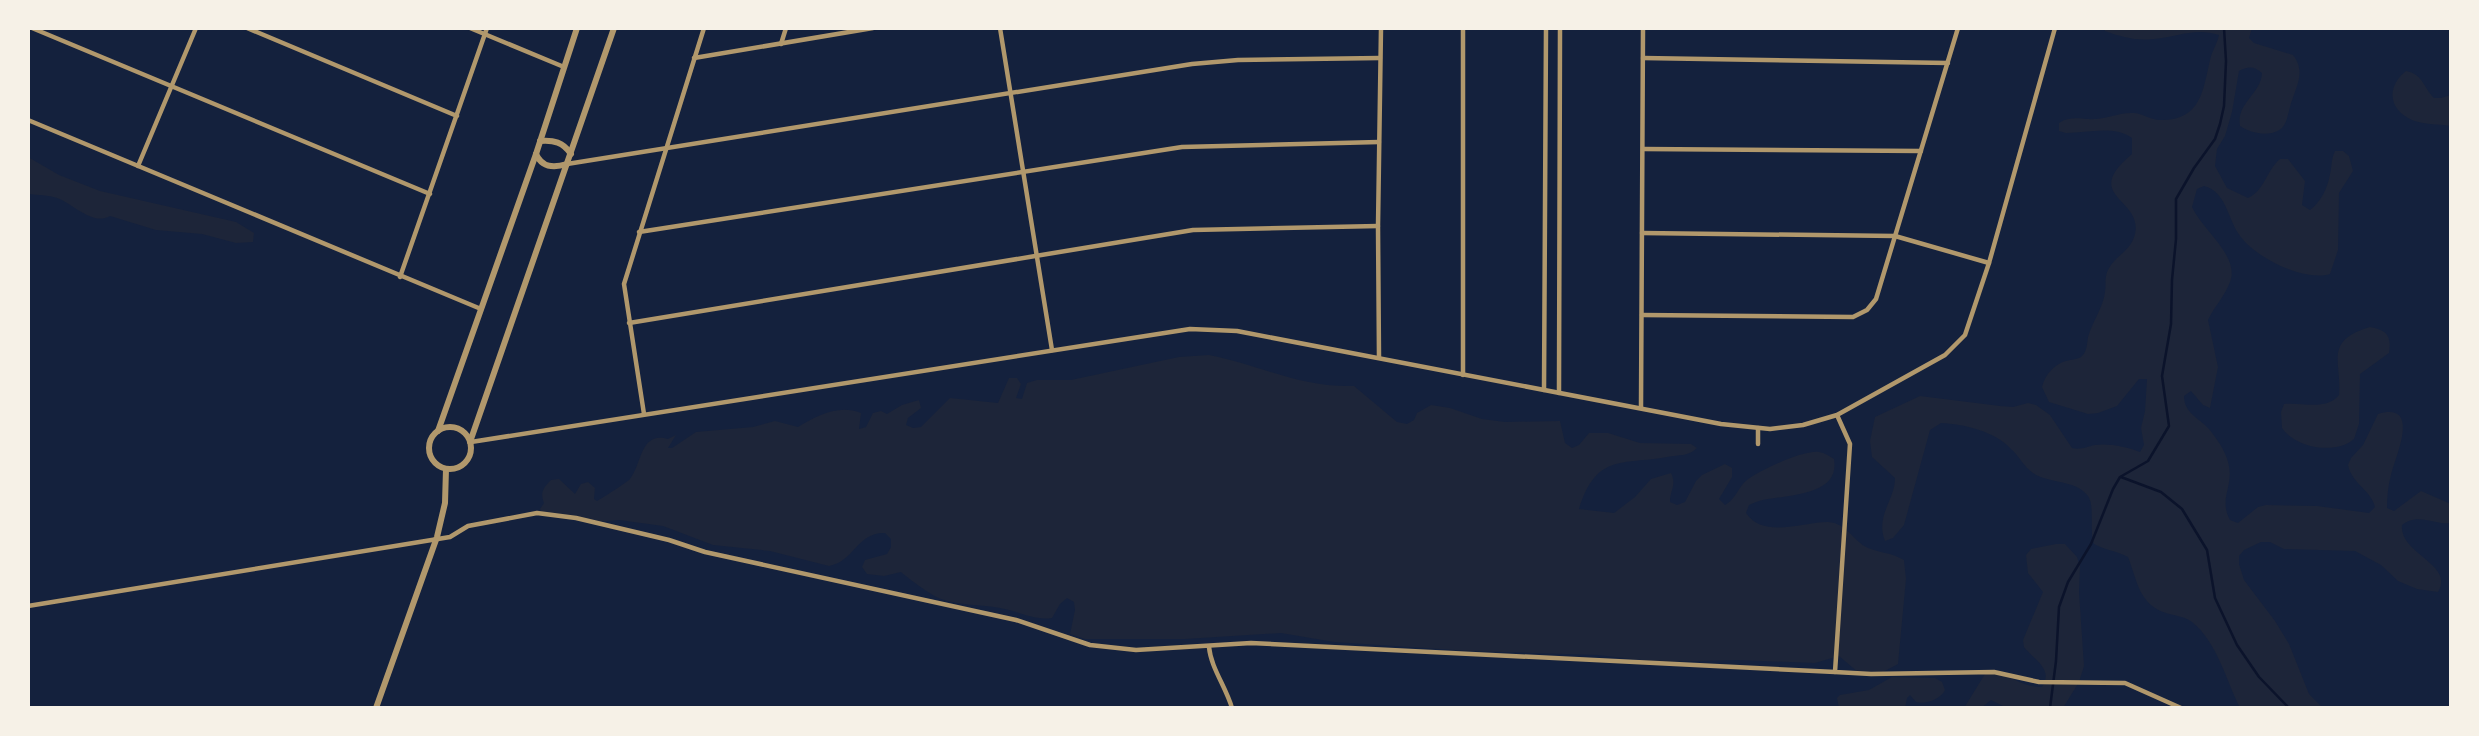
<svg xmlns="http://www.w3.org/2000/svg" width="2479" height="736" viewBox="0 0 2479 736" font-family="'Golos Text',sans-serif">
<rect width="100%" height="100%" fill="#14213d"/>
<g fill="#1d2539">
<path d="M2104,28H2252L2249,38L2254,43L2293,55C2307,73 2295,88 2290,107C2288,114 2287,123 2282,128C2271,138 2250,133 2240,126C2236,103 2261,94 2262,73C2254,66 2248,66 2239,71L2232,112L2225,136L2217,149L2215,166L2227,188L2248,198C2265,190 2266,171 2280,159H2288L2305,181L2302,205L2310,210C2321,202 2328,187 2330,174C2332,165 2331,159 2335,151H2343L2349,156L2353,171L2339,193L2338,250L2330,274C2303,282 2253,257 2238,233C2227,216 2226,192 2204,186L2197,189L2192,207C2203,231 2240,256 2230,282C2225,296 2214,307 2208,320L2218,367L2210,408L2203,405L2191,391L2184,396C2184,413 2199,418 2209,429C2217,439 2225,450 2228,462C2235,486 2218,498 2230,520L2238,523L2258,507L2266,505L2317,506L2369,513L2375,507C2371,490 2352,484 2348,465L2351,458L2363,445L2378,414C2422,401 2395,457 2391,475C2388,486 2387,497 2387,508L2394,511L2421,491L2451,504V523C2434,525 2418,512 2402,525C2399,554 2455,564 2438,592L2417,589L2398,581L2381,565L2355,551L2284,549L2270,542H2261L2244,550L2239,556V564L2244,580L2275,621L2289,644L2309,694L2323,708H2240C2226,680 2217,642 2192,622C2184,616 2175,616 2166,613C2139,605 2137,580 2128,557C2117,551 2105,550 2094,544C2089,531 2095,505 2088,496C2075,479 2049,484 2033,473C2024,467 2019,456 2011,449C1995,431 1963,424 1941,423L1930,430L1904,525L1893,538L1885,541C1875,516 1895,500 1895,478L1872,457L1870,441L1875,417L1920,396L2000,406L2013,407L2028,403L2036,405L2050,415L2072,448C2081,450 2086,447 2095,445C2109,443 2127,447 2140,452L2144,445L2141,428L2145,411L2147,379H2139L2117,406L2098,413L2088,414L2049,402L2042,387C2045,375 2054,364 2066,361C2072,359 2076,360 2081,357C2087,352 2087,344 2088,337C2092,322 2103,308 2105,292C2106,287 2105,281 2106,276C2110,257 2131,253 2135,234C2143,198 2080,197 2132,154V138C2114,125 2087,133 2066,133L2059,131V123C2071,115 2083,120 2096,119C2109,118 2121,112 2134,113C2144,114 2151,120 2160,120C2201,121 2203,90 2210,60C2212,51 2217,44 2219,35C2196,27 2177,37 2154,39C2136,41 2121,37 2105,31Z"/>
<path d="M2406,71C2423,74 2423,87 2434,98H2441L2451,95V126C2441,124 2432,125 2423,123C2393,118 2381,91 2406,71Z"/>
<path d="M28,157L59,175L100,191L236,222L254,233L253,242L236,243L202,234L156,230L110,216C92,226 74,204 57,198C48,195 38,195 28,194Z"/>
<path d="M2370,327C2386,330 2392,335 2389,353L2360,374L2359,424L2354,439C2336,455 2295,448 2282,428L2281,412L2284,404C2303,402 2326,411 2339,395C2342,362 2323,341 2370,327Z"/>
<path d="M1209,355C1260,365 1301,388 1354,386L1397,422L1407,424L1414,420L1417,413L1431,405L1450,408L1482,419L1505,422L1560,421L1565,443L1572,448L1579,445L1589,433H1608L1640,443L1691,444L1697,448C1690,455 1683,455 1673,456C1624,466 1597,451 1579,509L1614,513L1635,497L1651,479L1671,473C1677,485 1670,490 1670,502L1677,505L1685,502L1696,481L1702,475L1725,464L1732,468V477L1719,499L1725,505C1736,499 1738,487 1747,480C1760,470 1803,450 1819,452C1825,453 1829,456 1834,459C1841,499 1779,494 1756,502L1749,505L1746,513C1763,539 1803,522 1828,522C1847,523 1853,541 1868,548C1880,553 1890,552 1904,560L1906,579L1898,664L1883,672L1859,673L1839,656L1815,663L1737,660L1658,662L1598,655L1470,651L1334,642L1281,633L1185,639H1085L1070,634L1075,610L1074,602L1067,598L1060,604L1052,618C1034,621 1018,611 1000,608C980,604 960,606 941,599C932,596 909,579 901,572L884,576L867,574L862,567L865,560L887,554L891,547V539L885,533C857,532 855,561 829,566L770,551L713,545L663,526L619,520L595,522L556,513H542L540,509L544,503C540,492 543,488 551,480L559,479L575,494L581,484L588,482L595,488L594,499L597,501C601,499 629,481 630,479C642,464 640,431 668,439L676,435L668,448H672L696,432L753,427L775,421L798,427C817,416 838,404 861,413L859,429L866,427L873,413L881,411L887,414L902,405L919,400L921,408L908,418L906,425L913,428L921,427L950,398L998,403L1009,378H1017L1021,384L1016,398L1022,399L1027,383L1037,380H1071L1179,357Z"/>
<path d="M2056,544H2065L2077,557L2080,566L2079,592L2084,666L2079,682L2063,708H2007L1991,700L1981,708H1964L1985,674C2006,670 2021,688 2042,687C2054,669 2034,660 2024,647L2023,640L2043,592L2028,573L2026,555L2031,549Z"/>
<path d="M1892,677L1935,678L1942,682L1945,690C1941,699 1925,705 1916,702L1910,695L1907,698L1905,708H1839L1837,698L1840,695L1869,690Z"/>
</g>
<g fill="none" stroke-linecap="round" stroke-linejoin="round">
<g stroke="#0b132b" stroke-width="2.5">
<polyline points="2121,477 2161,492 2182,509 2207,550 2215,598 2237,645 2259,677 2289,708"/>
<polyline points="2050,708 2056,661 2059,607 2068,582 2091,544 2113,489 2120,477 2148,461 2169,426 2162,376 2171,324 2172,280 2176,239 2176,199 2194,168 2215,139 2220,124 2224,106 2226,61 2224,28"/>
</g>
<g stroke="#b1986c" stroke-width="4.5">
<polyline points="32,28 430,194"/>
<polyline points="247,28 457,116"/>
<polyline points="470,28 564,67"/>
<polyline points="1000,28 1052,350"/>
<polyline points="1463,28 1463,375"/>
<polyline points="781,44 786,28"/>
<polyline points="694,58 873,28"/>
<polyline points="1643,58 1948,63"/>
<polyline points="28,120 481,309"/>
<polyline points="1643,149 1921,151"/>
<polyline points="567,164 1192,64 1238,60 1380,58"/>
<polyline points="138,166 196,28"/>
<polyline points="639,232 1182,147 1379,142"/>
<polyline points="1642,233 1895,236 1989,263"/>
<polyline points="400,277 487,28"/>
<polyline points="1642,315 1853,317 1867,310 1876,299 1958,28"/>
<polyline points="629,323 1193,230 1378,226"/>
<polyline points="1379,357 1378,226 1381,28"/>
<polyline points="1544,390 1546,28"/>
<polyline points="1559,393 1560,28"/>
<polyline points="1641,407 1643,28"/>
<polyline points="644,414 624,284 704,28"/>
<polyline points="1837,415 1850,444 1835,672 1871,674 1994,672 2039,682 2125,683 2181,708"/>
<polyline points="1758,428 1758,444"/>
<polyline points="471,442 1190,329 1237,331 1721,424 1770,429 1803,425 1837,415 1945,355 1965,335 1989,263 2055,28"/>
<polyline points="28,606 450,537 468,526 537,513 576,518 669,540 705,552 1016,620 1090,645 1136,650 1251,643 1835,672"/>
<path d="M1209,647C1211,668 1226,687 1232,708"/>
</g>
<g stroke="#b1986c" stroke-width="6">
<path d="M540,141C554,140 563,142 571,154"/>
<path d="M536,154C542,168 554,168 567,164"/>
<circle cx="450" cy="448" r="21"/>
<polyline points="438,431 536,154 577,28"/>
<polyline points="470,442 614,28"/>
<polyline points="376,708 437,537 445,503 446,469"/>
</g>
</g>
<rect width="2479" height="736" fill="none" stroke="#f6f1e7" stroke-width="60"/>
</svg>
